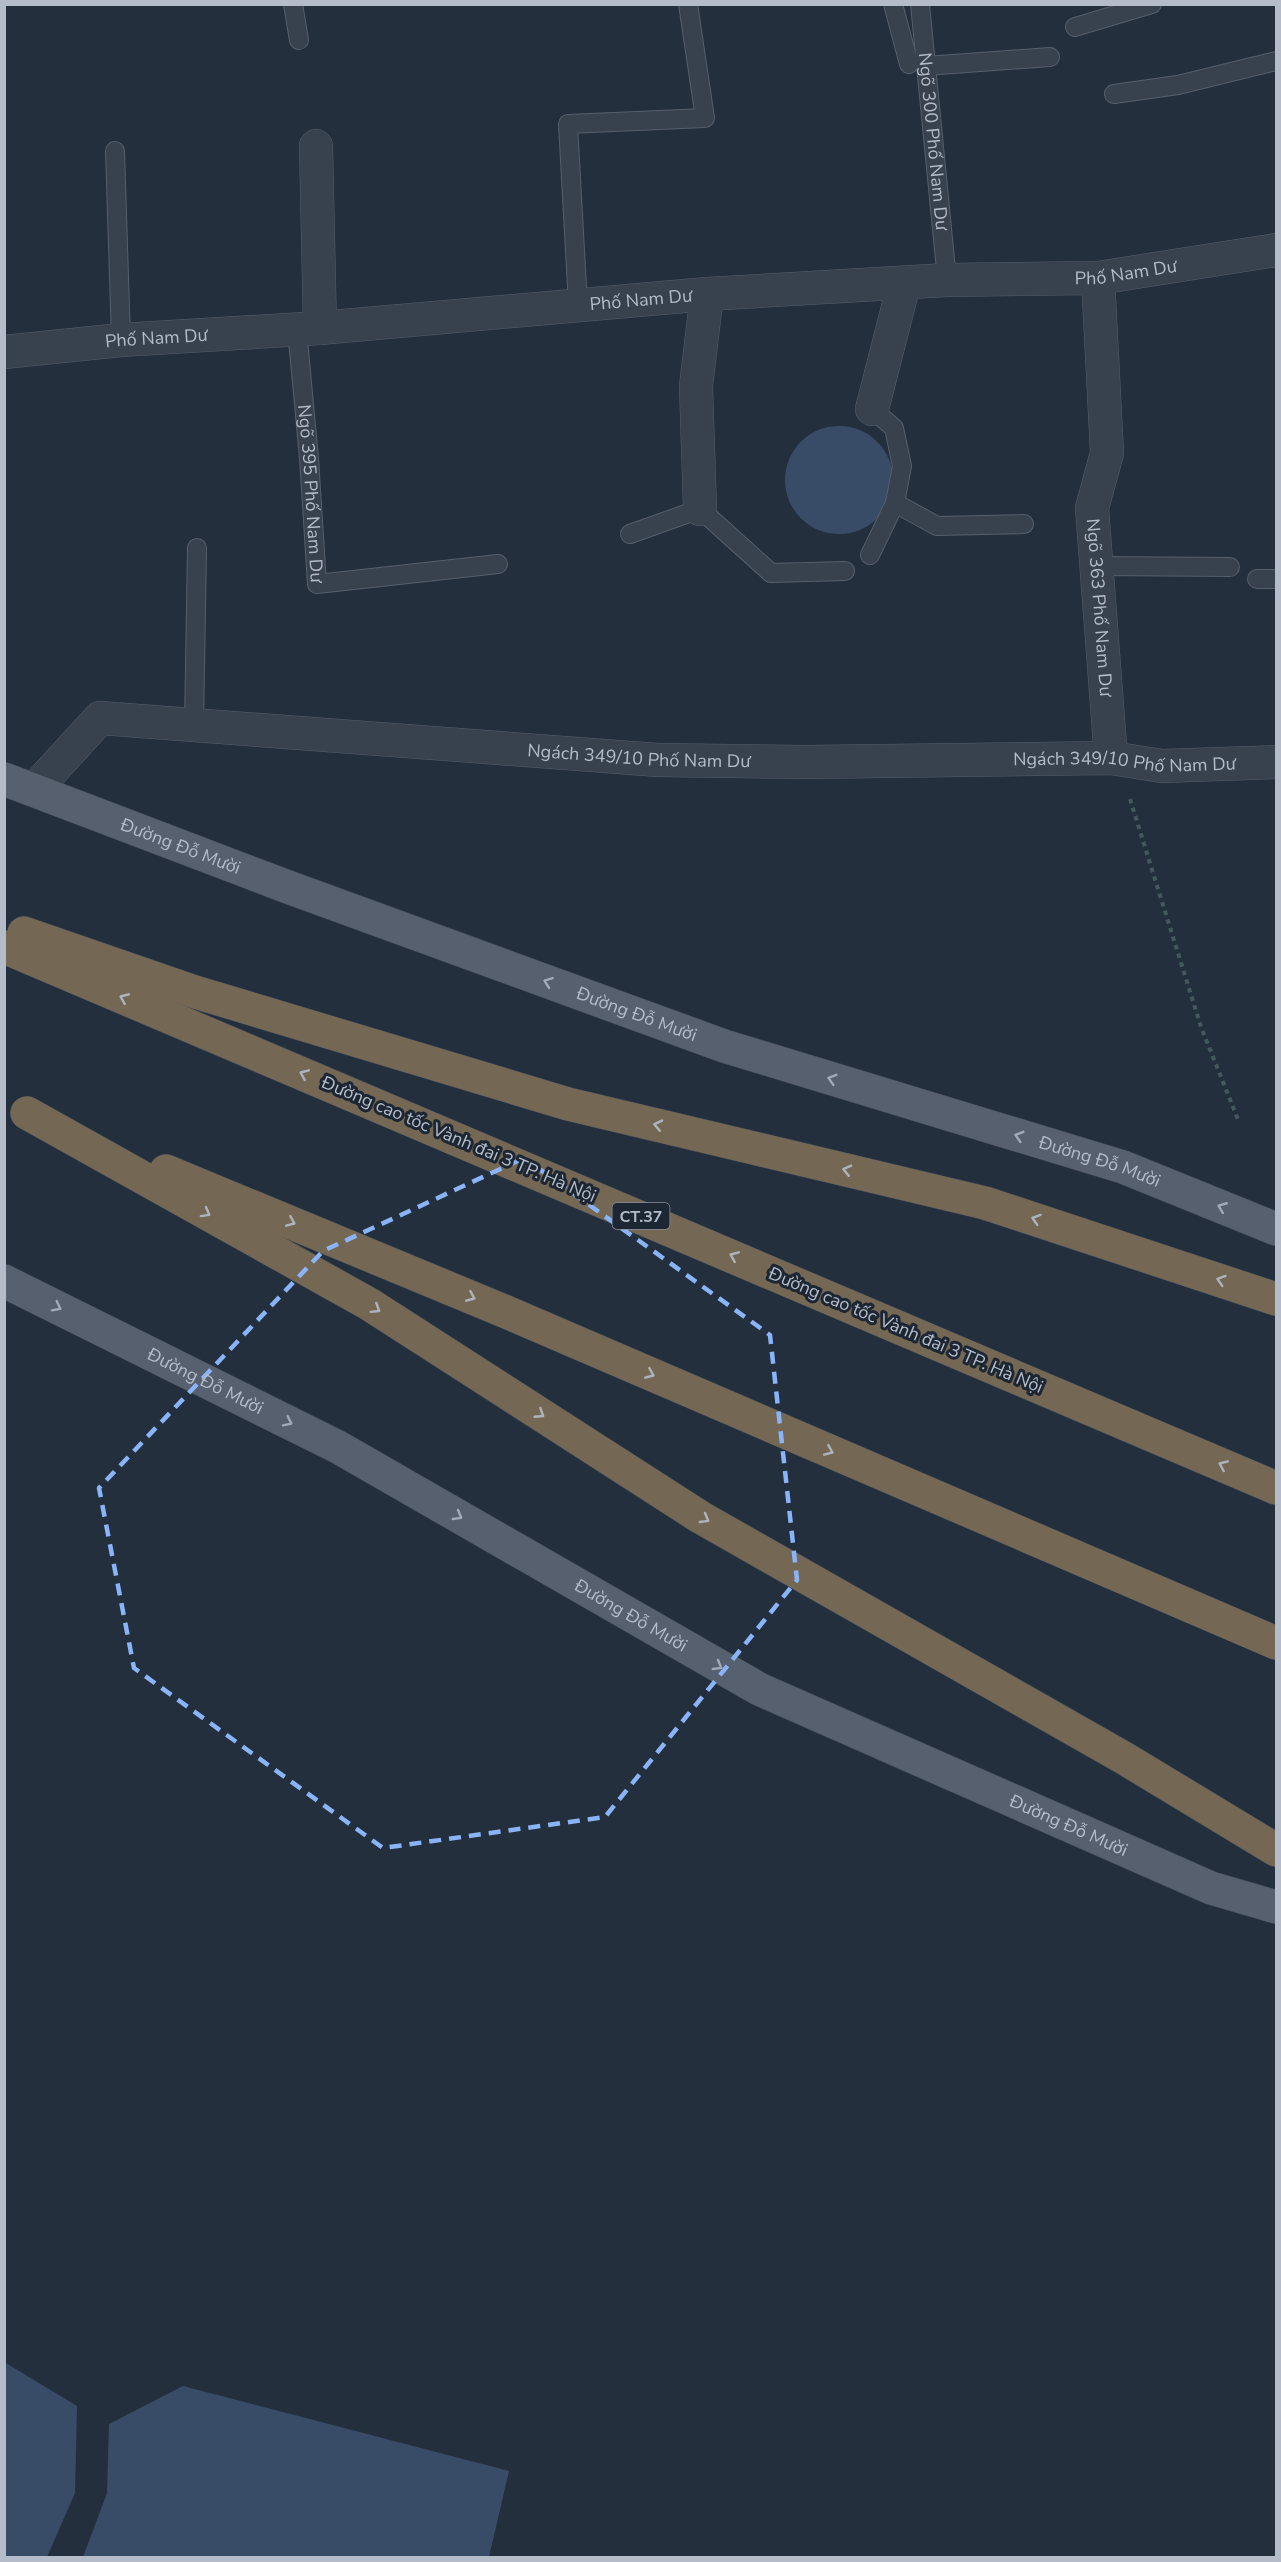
<svg xmlns="http://www.w3.org/2000/svg" width="1281" height="2562" viewBox="0 0 1281 2562" font-family="'Nunito Sans',sans-serif">
<rect width="100%" height="100%" fill="#242f3e"/>
<g fill="#394c67">
<circle cx="839" cy="480" r="54"/>
<polygon points="4,2362 77,2406 75,2493 47,2557 5,2557"/>
<polygon points="183,2386 509,2471 489,2557 83,2557 107,2493 109,2424"/>
</g>
<g fill="none" stroke-linecap="round" stroke-linejoin="round">
<g stroke="#565f6c" stroke-width="20">
<g id="service">
<polyline points="293,4 299,40"/>
<polyline points="893,4 909,64"/>
<path id="s1" d="M920,4L947,280"/>
<polyline points="1075,27 1152,4"/>
<polyline points="926,66 1050,57"/>
<polyline points="1114,94 1178,85 1276,61"/>
<polyline points="115,151 121,340"/>
<polyline points="578,305 568,124 705,118 688,4"/>
<path id="s2" d="M297,329L309,458L317,584L498,564"/>
<polyline points="895,503 937,526 1024,524"/>
<polyline points="630,534 700,509 771,573 845,571"/>
<polyline points="870,555 895,503 902,466 894,428 872,409"/>
<polyline points="1097,566 1230,567"/>
<polyline points="1257,579 1276,579"/>
<polyline points="194,725 197,548"/>
</g>
</g>
<g stroke="#565f6c" stroke-width="34">
<g id="minor">
<polyline points="316,146 320,328"/>
<path id="s3" d="M1098,278L1107,453L1092,508L1111,758"/>
<polyline points="872,409 904,284"/>
<polyline points="700,509 696,386 707,294"/>
<path id="s4" d="M34,790L100,718L658,760L807,762L1111,758L1162,766L1276,762"/>
</g>
</g>
<g stroke="#565f6c" stroke-width="34">
<g id="tertiary">
<path id="s5" d="M4,352L121,340L320,328L707,294L947,280L1098,278L1276,250"/>
</g>
</g>
<g stroke="#414a57" stroke-width="34">
<g id="primary">
<path id="s6" d="M4,779L288,887L724,1046L1123,1167L1276,1229"/>
<path id="s7" d="M4,1281L338,1447L759,1689L1211,1888L1276,1907"/>
</g>
</g>
<g stroke="#434c59" stroke-width="34">
<g id="motorway">
<polyline points="24,933 195,992 568,1104 985,1203 1276,1299"/>
<polyline points="4,947 1276,1488"/>
<polyline points="27,1113 369,1304 700,1517 1124,1758 1276,1850"/>
<polyline points="166,1171 504,1311 1276,1643"/>
</g>
</g>
<polyline stroke="#44595c" stroke-width="4" stroke-dasharray="4.5 4.5" stroke-linecap="butt" points="1130,799 1201,1027 1239,1122"/>
<use href="#service" stroke="#38414e" stroke-width="18"/>
<use href="#minor" stroke="#38414e" stroke-width="33"/>
<use href="#tertiary" stroke="#38414e" stroke-width="33"/>
<use href="#primary" stroke="#56606e" stroke-width="33"/>
<use href="#motorway" stroke="#746855" stroke-width="33"/>
</g>
<defs><path id="oneway-chevron" d="M-2-3.5L2.5 0L-2 3.5" fill="none" stroke-width="1.6" stroke-linecap="round" stroke-linejoin="round" transform="scale(1.5)"/></defs>
<g stroke="#a1aab7">
<use href="#oneway-chevron" transform="translate(548 982) rotate(-160)"/>
<use href="#oneway-chevron" transform="translate(832 1079) rotate(-163)"/>
<use href="#oneway-chevron" transform="translate(1019 1136) rotate(-163)"/>
<use href="#oneway-chevron" transform="translate(1222 1207) rotate(-158)"/>
<use href="#oneway-chevron" transform="translate(57 1307) rotate(27)"/>
<use href="#oneway-chevron" transform="translate(288 1422) rotate(26)"/>
<use href="#oneway-chevron" transform="translate(458 1516) rotate(30)"/>
<use href="#oneway-chevron" transform="translate(718 1666) rotate(30)"/>
</g>
<g stroke="#aeb4bd">
<use href="#oneway-chevron" transform="translate(124 998) rotate(-157)"/>
<use href="#oneway-chevron" transform="translate(304 1074) rotate(-157)"/>
<use href="#oneway-chevron" transform="translate(658 1125) rotate(-167)"/>
<use href="#oneway-chevron" transform="translate(847 1170) rotate(-167)"/>
<use href="#oneway-chevron" transform="translate(206 1213) rotate(29)"/>
<use href="#oneway-chevron" transform="translate(1036 1219) rotate(-162)"/>
<use href="#oneway-chevron" transform="translate(291 1222) rotate(23)"/>
<use href="#oneway-chevron" transform="translate(734 1256) rotate(-157)"/>
<use href="#oneway-chevron" transform="translate(1221 1280) rotate(-162)"/>
<use href="#oneway-chevron" transform="translate(471 1297) rotate(23)"/>
<use href="#oneway-chevron" transform="translate(376 1309) rotate(32)"/>
<use href="#oneway-chevron" transform="translate(650 1374) rotate(23)"/>
<use href="#oneway-chevron" transform="translate(540 1414) rotate(33)"/>
<use href="#oneway-chevron" transform="translate(829 1451) rotate(23)"/>
<use href="#oneway-chevron" transform="translate(1223 1465) rotate(-157)"/>
<use href="#oneway-chevron" transform="translate(705 1519) rotate(30)"/>
</g>
<path fill="none" stroke="#8ab4f8" stroke-width="4.5" stroke-dasharray="12 8" stroke-linejoin="round" d="M524,1158L770,1335L797,1580L605,1817L383,1848L134,1668L99,1488L323,1251Z"/>
<g text-anchor="middle" stroke-width="6" stroke-linejoin="round" paint-order="stroke">
<rect fill="#1d2633" stroke="#878f9c" stroke-width="1.5" x="612.5" y="1203" width="57" height="26" rx="4.5"/>
<g font-size="16" font-weight="bold" fill="#b4bcc9">
<text x="641" y="1222">CT.37</text>
</g>
<g font-size="18" fill="#b4bcc9" stroke="#1d2633">
<text dy="6" stroke="none"><textPath href="#s1" startOffset="138">Ngõ 300 Phố Nam Dư</textPath></text>
<text dy="6" stroke="none"><textPath href="#s5" startOffset="1125">Phố Nam Dư</textPath></text>
<text dy="6" stroke="none"><textPath href="#s5" startOffset="639">Phố Nam Dư</textPath></text>
<text dy="6" stroke="none"><textPath href="#s5" startOffset="153">Phố Nam Dư</textPath></text>
<text dy="6" stroke="none"><textPath href="#s2" startOffset="165">Ngõ 395 Phố Nam Dư</textPath></text>
<text dy="6" stroke="none"><textPath href="#s3" startOffset="332">Ngõ 363 Phố Nam Dư</textPath></text>
<text dy="6" stroke="none"><textPath href="#s4" startOffset="638">Ngách 349/10 Phố Nam Dư</textPath></text>
<text dy="6" stroke="none"><textPath href="#s4" startOffset="1124">Ngách 349/10 Phố Nam Dư</textPath></text>
<text dy="6" stroke="none"><textPath href="#s6" startOffset="189">Đường Đỗ Mười</textPath></text>
<text dy="6" stroke="none"><textPath href="#s6" startOffset="675">Đường Đỗ Mười</textPath></text>
<text transform="translate(459 1139) rotate(23)" y="6">Đường cao tốc Vành đai 3 TP. Hà Nội</text>
<text dy="6" stroke="none"><textPath href="#s6" startOffset="1161">Đường Đỗ Mười</textPath></text>
<text transform="translate(906 1330) rotate(23)" y="6">Đường cao tốc Vành đai 3 TP. Hà Nội</text>
<text dy="6" stroke="none"><textPath href="#s7" startOffset="225">Đường Đỗ Mười</textPath></text>
<text dy="6" stroke="none"><textPath href="#s7" startOffset="711">Đường Đỗ Mười</textPath></text>
<text dy="6" stroke="none"><textPath href="#s7" startOffset="1197">Đường Đỗ Mười</textPath></text>
</g>
</g>
<rect width="1281" height="2562" fill="none" stroke="#b4bcc9" stroke-width="12"/>
</svg>
